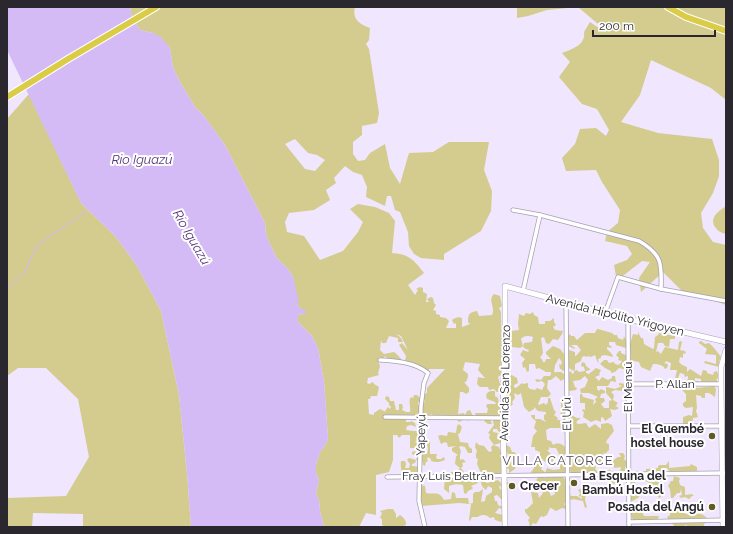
<svg xmlns="http://www.w3.org/2000/svg" width="733" height="534" viewBox="0 0 733 534" font-family="Raleway,sans-serif">
<rect width="100%" height="100%" fill="#f0e6fd"/>
<g fill="#d3cc8e" fill-rule="evenodd">
<path d="M130,7H355C352,19 359,24 370,28L369,40L366,44L369,49L379,113L377,123L362,126V135L353,142V154L358,161L365,160L370,153L385,144L390,168L400,184L409,153L433,152L449,142H489L484,170L492,191L491,211L481,231L444,254V260L421,258L414,254L409,246L408,232L400,212L395,210L391,196H387L385,206L366,197L367,187L362,175L353,172L345,166L334,178L336,183L326,190L330,200L314,210L289,213L285,222L287,232L304,236L320,260L343,251L358,232L363,222L350,209L358,204L375,207L389,213L395,221L392,253C409,254 414,260 424,273L408,285L415,295L418,290L416,289L420,287L423,288V292L427,294L426,302H429L427,299L431,297L433,298L434,303L436,305L433,310L436,311V314L440,315V317L446,318L449,321L446,328H456V323L454,324L452,320C454,318 459,316 462,318V327L470,324L468,322C468,315 469,312 477,311L479,316L492,315C496,307 487,301 494,294L500,296L502,306L499,308L501,312L502,374H501V375L498,377L500,384L502,386V389L499,391L500,392H497L494,389L489,390L488,387H480L477,384L478,377L482,378H485L478,370L480,364L465,362L463,370L468,374V377L466,382H464L469,388V392L466,394L463,392H460L458,414L464,413L465,415L467,411L470,410L474,418L469,419L468,421L465,419L459,422L454,417H436L431,414L429,416L425,417L421,415L415,420L411,418L410,419H406V422H410L411,421L415,423L416,427L411,425L407,426L406,430L413,431H417L419,435L422,436L418,441H415L418,445L415,448H410V435H402L399,438L397,435H393V460L389,472L376,475V515L366,513L359,527H324L320,511L319,500L316,494L319,480L316,473V465L320,452L326,444L328,438L324,382L318,348L312,336L298,322L297,315L304,314L297,304L293,277L288,269L276,257L266,235L265,223L225,145L204,116L195,107L180,82L173,67L170,48L153,33L140,30L132,18ZM295,139L308,153L317,155L325,160L315,171L305,169L285,144ZM396,334L401,336L408,350L402,343L399,345L406,356L405,361L407,365L424,372H429V369H445L427,388V393L424,394L423,398L425,402H423L421,405H418V402L420,403V398L417,395H414L413,398L411,397C408,402 411,406 410,412H406L402,410L403,407L402,404H399V410H396L394,401H390L389,397L386,396L385,399L389,403V405L391,407L390,409L388,407L385,411L386,412L380,409L374,413V415L369,414L368,399H370L371,396H377L379,387L374,384L373,382L369,384L367,383L368,378L379,375L378,373L380,366L378,361L379,357L381,359L384,358L385,356L389,360L402,364L404,362C400,359 399,355 394,352L384,354L380,350L381,340L382,343H386L389,336L398,338V342H402L403,341L400,337Z"/>
<path d="M517,7H726V100L711,88L651,60L640,95L621,122L658,133L712,139L719,160V176L713,193L701,213L703,228L713,242L726,245V305L702,296L684,293L663,272L641,292L639,278L650,262L642,261L624,275L617,282L614,265L627,260L632,254L627,246L605,241L607,232L618,223L620,210L602,182L596,170L566,171L562,158L575,144L580,129L596,128L606,136L609,130L597,109L582,104L559,77L570,62L562,53C572,49 586,45 584,32L590,22L603,31L604,29L578,7L547,10L528,16L517,18Z"/>
<polygon points="29,94 81,203 116,237 137,266 161,311 179,395 187,474 191,527 83,527 83,514 33,513 32,527 7,527 7,498 66,496 89,457 78,399 46,368 18,368 7,376 7,119"/>
<path d="M726,206V234C721,233 718,231 715,227C709,217 719,211 726,206Z"/>
<path d="M533,312L534,315L538,317L539,324H545V321H550L554,318V322L556,325L553,327L555,330L563,331L562,334L558,340L553,339L549,344L546,343L544,337L541,338L543,353L540,358L542,359L543,362H545L546,359H551L546,354V352L553,346L560,349L565,355L569,350L575,352V356H576L581,350L577,345H571L575,348L574,349L569,346L568,336L570,334L571,336H574L577,340L585,333H595L597,329H598L612,333L614,335H617L618,338L623,340L624,336L628,344L626,348L616,345L615,342H609V345L611,346L612,348L607,347V349L612,354L613,357L605,355L601,356V358L598,359L599,363L597,361L595,355L591,357L588,356L587,357L584,356L582,357L581,361L575,364V369L574,371L567,367L566,370L563,371L561,369H560L559,364L561,365L562,362L559,358L555,365L554,372C559,373 560,370 565,375L564,379L561,381L556,376L551,380H548L547,388L551,394L548,397H541L538,404L539,405L544,403L546,405L548,402V398H550L554,410L556,412L554,415L558,418L557,420H560V424L564,418L560,413L563,412C560,407 560,400 565,398L567,410H571V415L577,418H581L577,421L576,423L579,424L586,423L589,428L595,424L601,429V424L608,423L612,425L614,431L607,440L606,443L609,444V450L605,454L604,452L601,464H597L595,469L599,473L600,476L598,477C591,474 584,476 577,472L573,476L570,471L568,433H565L560,428H550L546,430L547,440L551,441L553,445C558,442 563,444 566,448L565,449L569,475H560L566,480L570,484C569,489 568,492 571,496H577L582,499V497L579,496L580,493L578,490L582,488L586,492L585,500L587,507L585,508L583,501L573,499L572,500L569,499L564,504L566,506V509L562,508L556,511L551,508L547,507L550,508L547,515L543,517L541,516L536,524L533,523L530,527L529,522L528,520L530,518L525,512V509H527L533,503L531,492L538,493L539,498L543,493L541,490L544,489L549,491L551,496L555,494C554,489 552,487 547,485L543,486L536,480L538,478V475L536,477L532,476L531,472L534,468V461H539L543,464L541,469L545,472L543,476L545,478L550,475L545,473L547,468L553,470L560,469V462L556,460L560,456L556,448H551L549,447V450H547L553,456L554,460L552,462L550,459L545,462L542,459H539L538,456L540,454V452L535,450V447H531L533,436L537,431L534,428L536,421L532,418L531,415H535V419H540L546,422L544,419V415L546,414V412L538,411L534,407V409L529,412L524,407L521,393L518,395L514,393L515,398L512,402L513,404L510,407L507,406V397L506,395L508,392H511L509,388H506L507,380L510,374L517,378L518,383L514,385V387L516,388L522,383L523,384L528,383V387L530,389L535,390L537,388L542,390L545,384L542,381L537,382L535,380L537,379L541,380L544,376H550L551,374V372H546L539,368L536,369L535,364H529V371L527,372L525,367L523,368L522,363L525,359L520,355L523,350L528,352L529,350L526,349L523,347L524,343L532,342L533,337C528,336 525,335 521,339L523,346L520,348L512,347V344L506,332L507,328L511,331L519,330L518,324L519,314L524,316L526,313L530,314Z"/>
<polygon points="638,332 641,338 643,338 644,344 653,349 654,348 655,337 658,335 659,333 675,336 675,339 670,339 669,347 665,346 663,343 658,343 656,352 658,351 661,354 665,347 678,350 679,342 681,341 682,342 680,350 685,351 686,353 683,354 683,358 680,357 679,362 682,365 687,367 687,372 690,369 701,376 703,370 707,371 707,373 713,375 714,372 717,371 719,377 716,380 719,382 717,384 701,383 701,379 695,378 695,381 699,381 695,386 697,388 714,386 716,389 715,397 709,393 705,393 705,398 702,398 701,396 696,395 697,408 696,411 698,417 693,418 692,424 683,425 683,417 689,415 692,416 693,407 686,408 683,406 683,403 686,401 686,394 682,390 684,383 688,379 688,376 685,377 684,374 680,373 678,378 682,380 683,384 679,384 675,379 677,370 670,370 671,363 666,361 664,364 666,363 668,365 667,368 665,369 663,366 657,364 653,364 650,371 641,367 639,362 634,361 634,364 631,364 630,344 633,334 638,335"/>
<path d="M701,341L705,344L709,343C714,347 717,352 721,357L719,361V367L704,363L705,361L716,364V355L705,354L707,349L699,343V342Z"/>
<polygon points="619,351 621,351 621,353 626,355 627,360 625,362 628,365 627,370 619,368 615,372 611,373 611,371 605,368 600,364 604,360 607,360 609,363 614,362 615,364 619,365 622,361 618,360 619,358 616,355"/>
<polygon points="582,362 585,363 586,366 590,369 590,370 586,371 586,373 589,374 596,368 601,370 599,374 600,375 595,377 599,381 602,377 608,380 612,378 612,376 615,376 616,382 611,381 608,386 599,386 599,383 599,386 597,386 597,389 599,391 601,389 605,391 605,393 601,394 600,398 604,398 605,401 601,404 604,408 609,408 609,401 612,400 606,393 606,387 615,389 622,386 619,385 619,383 626,384 627,388 624,391 615,390 611,392 614,395 613,400 618,403 616,405 615,404 617,406 615,407 618,407 618,409 614,410 610,409 612,416 605,421 603,417 601,418 601,422 596,420 591,422 583,417 584,412 582,411 583,409 585,410 585,403 580,403 580,394 582,394 583,397 594,400 593,405 596,402 595,399 598,397 589,393 581,393 580,389 585,387 588,380 585,376 580,380 573,381 575,387 577,388 576,390 570,391 569,390 568,373 571,371 572,374 574,373 574,371 577,370 579,372 585,371 584,367 581,366"/>
<polygon points="491,391 495,391 495,396 498,398 499,405 502,409 502,419 500,422 506,436 506,437 498,431 497,429 493,429 493,432 498,433 497,439 501,440 500,443 494,445 489,438 490,434 488,433 494,425 493,422 494,419 489,417 492,424 488,424 484,421 486,419 476,417 475,413 487,413 488,408 486,407 487,404 496,404 495,402 487,399 486,395 488,392"/>
<polygon points="459,424 462,427 460,433 458,434 460,442 468,443 469,447 472,449 472,453 468,453 465,447 461,446 459,447 461,451 460,455 460,460 463,459 466,462 462,463 463,466 461,468 464,472 462,475 457,473 450,476 449,473 450,472 457,472 460,468 455,464 456,456 458,455 452,451 452,448 456,446 448,447 447,443 445,442 441,444 438,436 441,435 447,436 448,432 456,433 457,426"/>
<path d="M429,441L430,442V454H437L436,457L437,459H441L444,457L445,460C440,462 436,463 431,461V459L428,457L427,459L428,461L426,462L425,466L423,465L422,459L421,461L416,460L417,457L412,454V452L415,451L422,457L423,450L426,451V453L427,454L428,449L427,444Z"/>
<path d="M476,442L479,445L484,446L489,452L492,451L491,447L493,445L499,447C504,459 505,464 501,477C493,480 489,478 484,472L481,473L477,464L478,459L476,458V454L477,451L475,447Z"/>
<polygon points="506,445 510,447 512,452 514,452 519,456 518,458 513,456 511,458 516,461 515,469 509,473 509,469 506,468 508,454 506,451"/>
<polygon points="619,453 623,453 625,456 624,459 628,463 625,468 625,475 623,477 617,475 614,476 618,479 621,479 621,481 617,481 614,484 609,483 606,480 608,476 601,473 602,472 610,470 614,473 620,472 621,467 615,468 611,465 611,462 618,457 621,457"/>
<path d="M409,458L416,460L415,463L412,464V466L421,467C423,476 412,478 404,478L401,474C402,469 400,466 401,461H405L406,464L405,468H409L410,464L407,460Z"/>
<polygon points="669,461 669,468 690,466 691,464 697,467 697,471 696,472 670,472 667,468 661,468 663,472 656,477 649,475 648,472 646,471 646,469 658,468 658,466 660,465 666,465"/>
<polygon points="631,476 635,476 639,480 635,482 636,485 638,487 639,490 641,490 637,492 640,494 639,497 633,501 631,500 631,496 630,495"/>
<path d="M660,476H663L664,479L658,484C660,490 665,492 660,498L658,497V495L656,491V489L651,487H654L655,484L651,486L648,482L640,480L642,477H653L655,480Z"/>
<polygon points="674,476 680,478 679,481 680,485 685,487 685,495 692,494 694,496 692,496 689,499 685,497 681,498 679,496 682,495 681,489 680,493 677,493 673,498 671,498 670,489 668,486 671,481 673,481"/>
<path d="M445,477L450,479L454,478L455,480L456,478L463,479L465,480L468,478L473,483L474,478L478,483L471,486L473,488L472,489L468,491L466,494L464,493L463,485C459,484 454,484 449,486V493L444,489Z"/>
<path d="M498,480L502,484L508,482L511,487L510,490L507,488H503L500,486H499L500,489L503,491L506,499H501L497,495L494,496L495,501H497L498,505L503,507L502,509L499,508L495,513L503,515V520L501,522L495,520L494,517L490,518C487,515 484,514 479,516L478,517H472L470,521L469,520L471,504L459,503L421,506V485L425,486L426,493C436,495 438,490 444,500L451,499L452,492L455,493L456,498H468L469,504L473,503V494L475,492H479L483,489L481,502L485,501L486,496L492,492V488L488,486L486,490C483,488 481,485 481,482L483,481L487,483Z"/>
<path d="M645,504V506H648L649,507L647,509V508L641,507L642,512L644,516H659L658,519C645,523 647,527 633,521L631,514L634,506L639,507Z"/>
<path d="M388,509H393L396,514V518L400,515C403,517 407,521 406,525C400,528 388,529 382,525V519L380,518L382,513L380,511Z"/>
<path d="M670,509H682L684,513L692,516C698,511 706,515 709,521L704,524V527H688L686,525L682,527H673L674,525L669,521L667,517L670,515Z"/>
</g>
<polygon fill="#d5bbf5" points="7,7 130,7 132,18 140,30 153,33 161,37 170,48 173,67 180,82 195,107 204,116 225,145 265,223 266,235 276,257 288,269 293,277 299,301 297,304 299,307 307,312 304,314 298,315 298,322 312,336 318,348 324,382 328,438 326,444 320,452 316,465 316,473 319,480 316,494 319,500 320,511 324,527 191,527 187,474 179,395 161,311 137,266 116,237 81,203 75,191 7,50"/>
<g fill="none" stroke-linecap="round" stroke-linejoin="round">
<polyline stroke="#d5bbf5" stroke-width="1" points="7,289 25,272 36,246 89,209"/>
<g stroke="#a89fb5" stroke-width="5">
<g id="street">
<path d="M513,210L540,215L639,241C662,254 662,264 661,289"/>
<polyline points="523,291 540,215"/>
<polyline points="566,302 568,527"/>
<polyline points="605,313 618,277 661,289 726,301"/>
<polyline points="628,319 629,527"/>
<path d="M380,360C396,361 415,362 428,373L424,383L421,406L419,501L425,527"/>
<polyline points="628,384 721,384"/>
<polyline points="385,417 503,418"/>
<polyline points="629,426 721,426"/>
<polyline points="387,477 726,473"/>
<polyline points="629,522 726,520"/>
</g>
</g>
<g stroke="#a89fb5" stroke-width="6">
<g id="secondary">
<polyline points="505,527 503,418 505,323 505,286 628,319 726,342"/>
<polyline points="723,527 721,384 721,367 726,350"/>
</g>
</g>
<g stroke="#fff" stroke-width="8">
<g id="highway">
<polyline points="668,7 686,17 726,31"/>
<polyline points="7,97 68,59 156,7"/>
</g>
</g>
<use href="#street" stroke="#fff" stroke-width="3.5"/>
<use href="#secondary" stroke="#fff" stroke-width="5"/>
<use href="#highway" stroke="#dacc47" stroke-width="6"/>
</g>
<g fill="#605a27" stroke="#fff" stroke-width="1.5">
<circle cx="712" cy="436" r="4"/>
<circle cx="574" cy="483" r="4"/>
<circle cx="512" cy="486" r="4"/>
<circle cx="712" cy="507" r="4"/>
</g>
<g text-anchor="middle" stroke-width="4" stroke-linejoin="round" paint-order="stroke">
<g font-size="12" fill="#2a272f" stroke="#fff">
<text transform="translate(615 315) rotate(14)" y="4">Avenida Hipólito Yrigoyen</text>
<text transform="translate(505 383) rotate(-89)" y="4">Avenida San Lorenzo</text>
<text x="675" y="388">P. Allan</text>
<text transform="translate(628 387) rotate(-90)" y="4">El Mensú</text>
<text transform="translate(567 414) rotate(-91)" y="4">El Urú</text>
<text transform="translate(421 435) rotate(-89)" y="4">Yapeyú</text>
<text x="448" y="480">Fray Luis Beltrán</text>
</g>
<g font-size="12" font-weight="bold" fill="#2a272f" stroke="#fff" text-anchor="end">
<text x="704" y="433">El Guembé<tspan x="704" dy="14">hostel house</tspan></text>
<text x="582" y="480" text-anchor="start">La Esquina del<tspan x="582" dy="14">Bambú Hostel</tspan></text>
<text x="520" y="490" text-anchor="start">Crecer</text>
<text x="704" y="511">Posada del Angú</text>
</g>
<g font-size="13" font-style="italic" fill="#563579" stroke="#fff">
<text x="142" y="164">Rio Iguazú</text>
<text transform="translate(192 237) rotate(60)" y="5">Río Iguazú</text>
</g>
<g font-size="13" letter-spacing="1" fill="#50485b" stroke="#fff">
<text x="558" y="465">VILLA CATORCE</text>
</g>
</g>
<rect width="733" height="534" fill="none" stroke="#2a272f" stroke-width="16"/>
<path d="M593 30v6h122v-6" fill="none" stroke="#2a272f" stroke-width="2"/>
<text x="599" y="30" font-size="12" fill="#2a272f" stroke="#ffffff" stroke-width="3" paint-order="stroke">200 m</text>
</svg>
